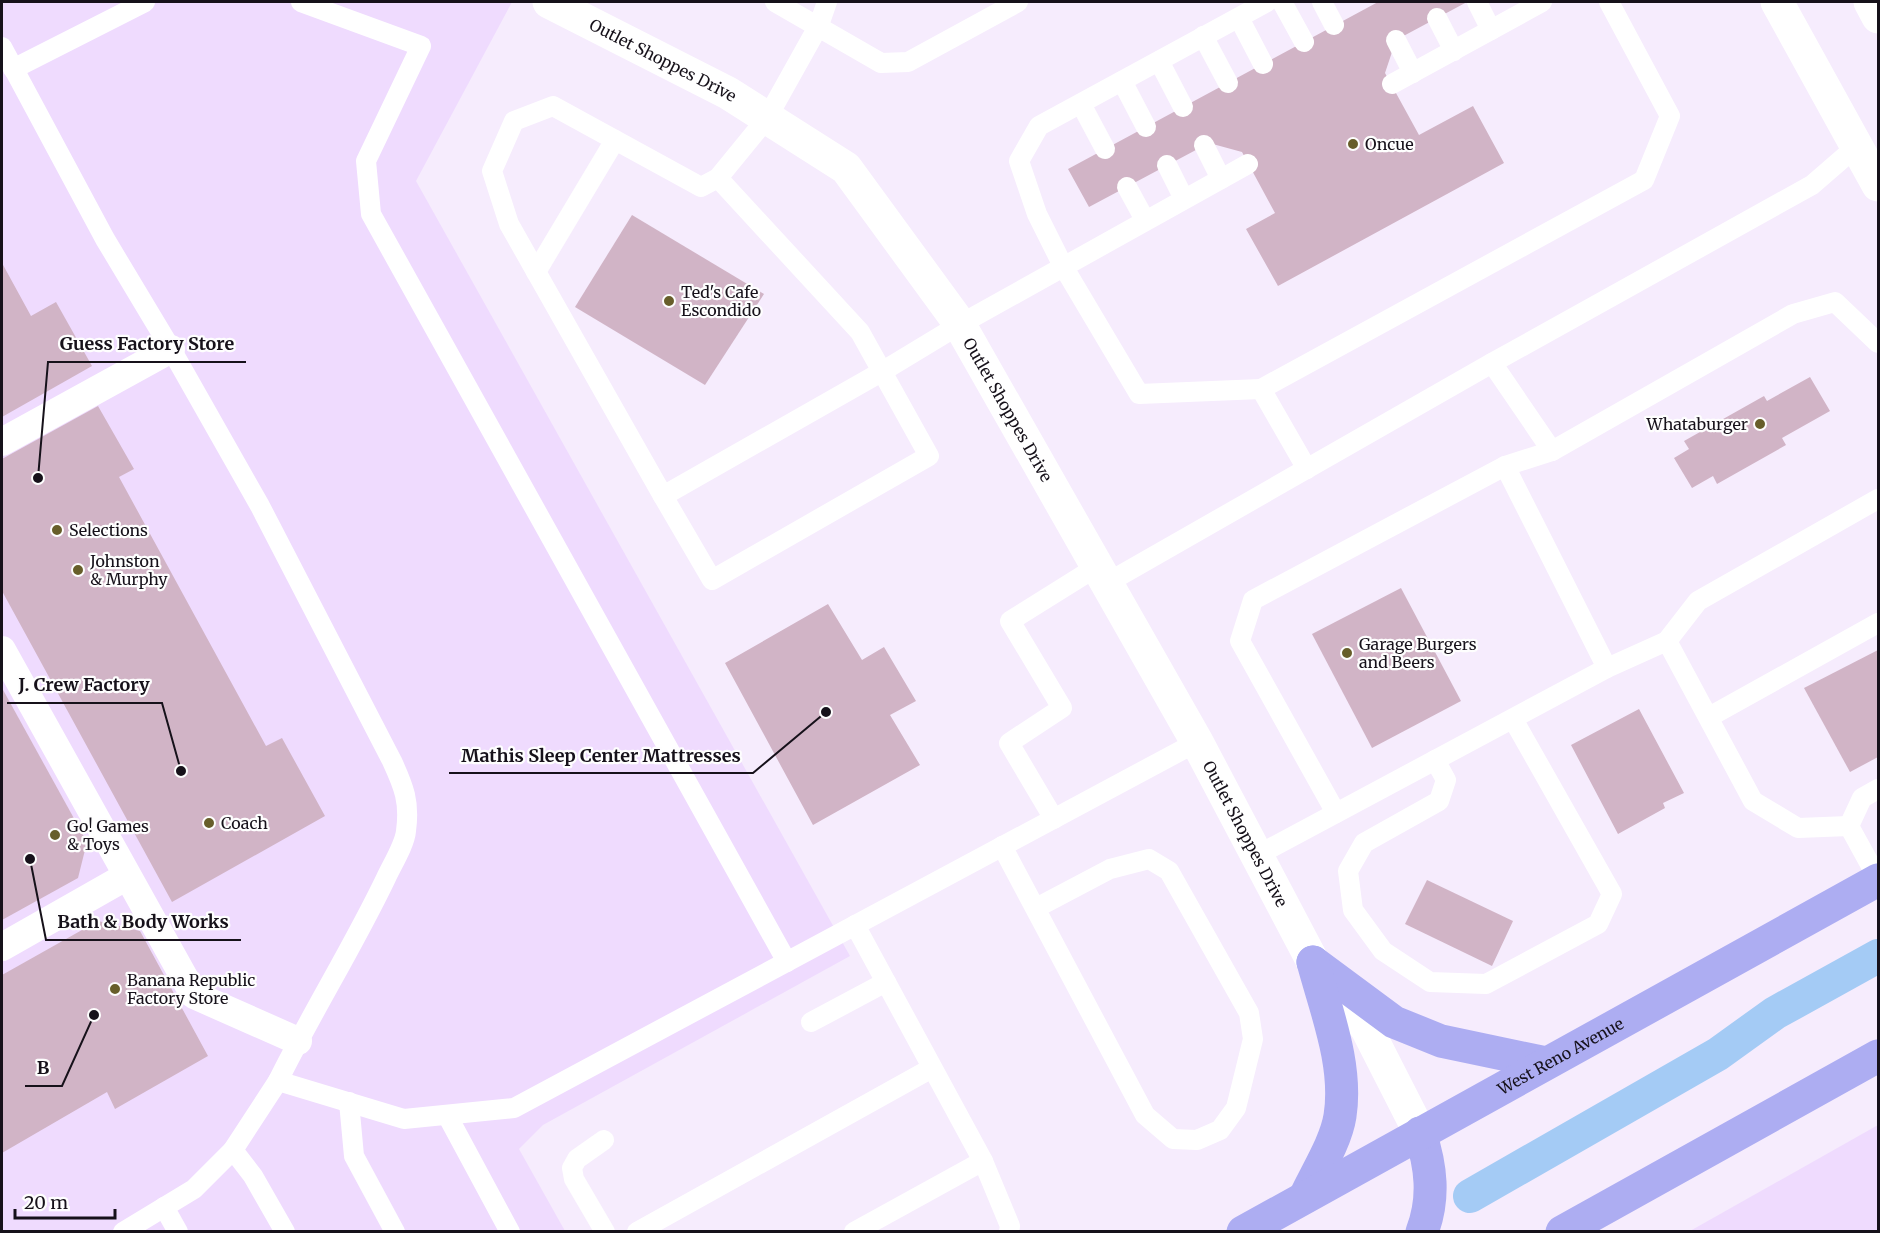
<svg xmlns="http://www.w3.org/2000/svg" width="1880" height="1233" viewBox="0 0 1880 1233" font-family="Merriweather,serif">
<rect width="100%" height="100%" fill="#f6ecfd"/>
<g fill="#efdbfe">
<polygon points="2,2 512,2 416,181 850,956 543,1125 519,1149 565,1231 2,1232"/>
<polygon points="1878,1125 1878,1231 1690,1231"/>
</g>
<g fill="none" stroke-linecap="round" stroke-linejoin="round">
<polyline stroke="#a4cbf5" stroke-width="34" points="1470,1196 1718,1054 1775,1013 1878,956"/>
</g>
<g fill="#d1b4c6">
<polygon points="1378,2 1467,2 1396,40 1385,73 1419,135 1473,106 1504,163 1278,286 1246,229 1275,213 1242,152 1209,143 1089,207 1068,169"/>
<polygon points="632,215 764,294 705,385 575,307"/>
<polygon points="2,263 31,316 56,302 92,366 2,417"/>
<polygon points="1810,377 1830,411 1782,438 1786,445 1717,484 1713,476 1692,488 1674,458 1689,449 1684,441 1764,396 1767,401"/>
<polygon points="98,406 134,469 119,477 266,746 282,738 325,816 172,902 2,591 2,459"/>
<polygon points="1401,588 1461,701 1372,748 1312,634"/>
<polygon points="828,604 862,660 884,647 916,701 890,715 920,765 813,825 725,663"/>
<polygon points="1878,650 1878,757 1850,772 1804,688"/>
<polygon points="2,688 87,842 78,878 2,920"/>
<polygon points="1639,709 1684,793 1663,803 1665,808 1618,834 1571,745"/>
<polygon points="1427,880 1513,921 1492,966 1405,924"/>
<polygon points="98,921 140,931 208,1056 115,1109 107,1092 2,1153 2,975"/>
</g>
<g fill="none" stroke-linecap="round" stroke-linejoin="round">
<g stroke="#fff" stroke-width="20">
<polyline points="301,2 421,46 366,161 371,214 787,962"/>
<polyline points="775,2 881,63 908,62 1018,2"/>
<polyline points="827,2 819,25 767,118 718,178 701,187 553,106 514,121 492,171 509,224 663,496 883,371 959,325 1248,164"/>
<polyline points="1267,2 1039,126 1019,161 1037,214 1063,266 1139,394 1261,389 1307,469"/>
<polyline points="1282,2 1304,42"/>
<polyline points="1322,2 1334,25"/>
<polyline points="1477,2 1491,30"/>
<polyline points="1239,18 1263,64"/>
<polyline points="1437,18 1454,51"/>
<polyline points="1203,36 1228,83"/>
<polyline points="1396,40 1413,73"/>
<path d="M2,47L105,239L171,349L260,506L392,761C404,787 410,802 406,831C405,844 392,865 386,878C353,947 312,1012 278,1081"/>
<polyline points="1159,61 1183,107"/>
<polyline points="13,69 145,2"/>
<polyline points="1122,81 1146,127"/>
<polyline points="1392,84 1542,2"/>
<polyline points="1081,104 1105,149"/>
<polyline points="1204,145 1221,179"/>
<polyline points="1167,165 1184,199"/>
<polyline points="1127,187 1145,220"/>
<polyline points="536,272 615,140"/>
<polyline points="1492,363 1552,451 1793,314 1835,302 1878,343"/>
<polyline points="1261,389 1644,180 1670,116 1609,2"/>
<polyline points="663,496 712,580 929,456 860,332 718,178"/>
<polyline points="1107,583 1492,363 1812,185 1857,146"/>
<polyline points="1667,641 1698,601 1878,499"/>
<polyline points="1607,668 1667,641 1753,801 1798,828 1849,826"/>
<polyline points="1709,717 1878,623"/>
<polyline points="1435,760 1446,780 1439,801 1364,843 1348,871 1353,910 1383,951 1430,982 1486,984 1598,924 1612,894 1513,719"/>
<polyline points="1336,813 1240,641 1253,600 1505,466"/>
<polyline points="1054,819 1009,743 1062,708 1010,621 1098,566"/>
<polyline points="1849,826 1878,879"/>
<polyline points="1849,826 1862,798 1878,789"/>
<polyline points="1002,846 1145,1115 1173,1139 1197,1140 1220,1130 1236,1108 1253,1039 1249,1013 1169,871 1149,859 1110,869 1036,908"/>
<polyline points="1256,856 1607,668 1505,466 1552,451"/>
<polyline points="855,925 983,1161 1010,1226 1009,1232"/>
<polyline points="811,1022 886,982"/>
<polyline points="349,1102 354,1156 395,1232"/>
<polyline points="447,1115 510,1232"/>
<polyline points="604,1140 577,1159 572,1168 574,1179 605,1232"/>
<polyline points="233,1150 253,1176 285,1232"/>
<polyline points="164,1207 178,1232"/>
<polyline points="123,1232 194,1189 233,1150 278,1081 404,1119 514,1108 1197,742"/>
<polyline points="637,1232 932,1068"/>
<polyline points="854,1232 983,1161"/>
</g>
<g stroke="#fff" stroke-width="28">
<polyline points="2,442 171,349"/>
<polyline points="2,650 194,995 298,1041"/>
<polyline points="2,947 127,876"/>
</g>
<path stroke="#fff" stroke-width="33" id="s1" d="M549,2L728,93L846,168L957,320L1197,742L1313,962L1367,1029L1420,1133"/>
<g stroke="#fff" stroke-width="33">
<polyline points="1777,2 1878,185"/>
<polyline points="1870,2 1878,17"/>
</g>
<g stroke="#adadf2" stroke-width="33">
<polyline points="1313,962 1394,1022 1441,1041 1546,1063"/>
<path d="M1420,1133C1431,1166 1435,1198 1422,1232"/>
<path d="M1305,1197C1316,1173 1336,1142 1340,1116C1348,1065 1326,1011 1313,962"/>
<path id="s2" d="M1243,1232L1878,880"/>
<polyline points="1562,1232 1878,1056"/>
</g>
</g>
<g fill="#675e2a" stroke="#fefefe" stroke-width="2">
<circle cx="1353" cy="144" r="6"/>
<circle cx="669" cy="301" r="6"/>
<circle cx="1760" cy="424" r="6"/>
<circle cx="57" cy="530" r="6"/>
<circle cx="78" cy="570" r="6"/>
<circle cx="1347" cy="653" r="6"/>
<circle cx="209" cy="823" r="6"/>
<circle cx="55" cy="835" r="6"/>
<circle cx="115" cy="989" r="6"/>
</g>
<g text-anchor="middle" stroke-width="4.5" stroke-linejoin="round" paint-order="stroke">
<g font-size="16" fill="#16111a" stroke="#fefefe">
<text dy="6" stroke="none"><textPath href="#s1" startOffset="128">Outlet Shoppes Drive</textPath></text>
<text dy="6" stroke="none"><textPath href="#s1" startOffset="632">Outlet Shoppes Drive</textPath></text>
<text dy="6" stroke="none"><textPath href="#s1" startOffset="1118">Outlet Shoppes Drive</textPath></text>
<text dy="6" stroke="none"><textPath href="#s2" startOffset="363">West Reno Avenue</textPath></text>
</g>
<g font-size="16" fill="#16111a" stroke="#fefefe" text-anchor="start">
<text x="1365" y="150">Oncue</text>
<text x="681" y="298">Ted's Cafe<tspan x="681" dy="18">Escondido</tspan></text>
<text x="1748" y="430" text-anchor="end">Whataburger</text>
<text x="69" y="536">Selections</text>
<text x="90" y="567">Johnston<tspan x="90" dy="18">&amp; Murphy</tspan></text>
<text x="1359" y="650">Garage Burgers<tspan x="1359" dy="18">and Beers</tspan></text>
<text x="221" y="829">Coach</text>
<text x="67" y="832">Go! Games<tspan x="67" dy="18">&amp; Toys</tspan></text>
<text x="127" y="986">Banana Republic<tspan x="127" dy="18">Factory Store</tspan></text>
</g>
</g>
<path fill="none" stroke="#16111a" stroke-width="2" d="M38 478L48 362H246M181 771L162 703H7M826 712L753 773H449M30 859L46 940H241M94 1015L62 1086H25"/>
<g fill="#16111a" stroke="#fefefe" stroke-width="2">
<circle cx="38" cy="478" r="6"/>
<circle cx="181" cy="771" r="6"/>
<circle cx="826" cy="712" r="6"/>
<circle cx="30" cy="859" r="6"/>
<circle cx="94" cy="1015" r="6"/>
</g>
<g font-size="18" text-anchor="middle" font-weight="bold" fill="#16111a" stroke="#fefefe" stroke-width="4.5" stroke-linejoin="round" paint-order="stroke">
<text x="147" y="350">Guess Factory Store</text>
<text x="84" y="691">J. Crew Factory</text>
<text x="601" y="762">Mathis Sleep Center Mattresses</text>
<text x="143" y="928">Bath &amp; Body Works</text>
<text x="43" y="1074">B</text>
</g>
<rect width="1880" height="1233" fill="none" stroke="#16111a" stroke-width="6"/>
<path d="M15 1209v9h100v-9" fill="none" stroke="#16111a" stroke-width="3"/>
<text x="24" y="1209" font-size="18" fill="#16111a" stroke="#fefefe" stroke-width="4.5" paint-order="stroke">20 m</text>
</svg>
